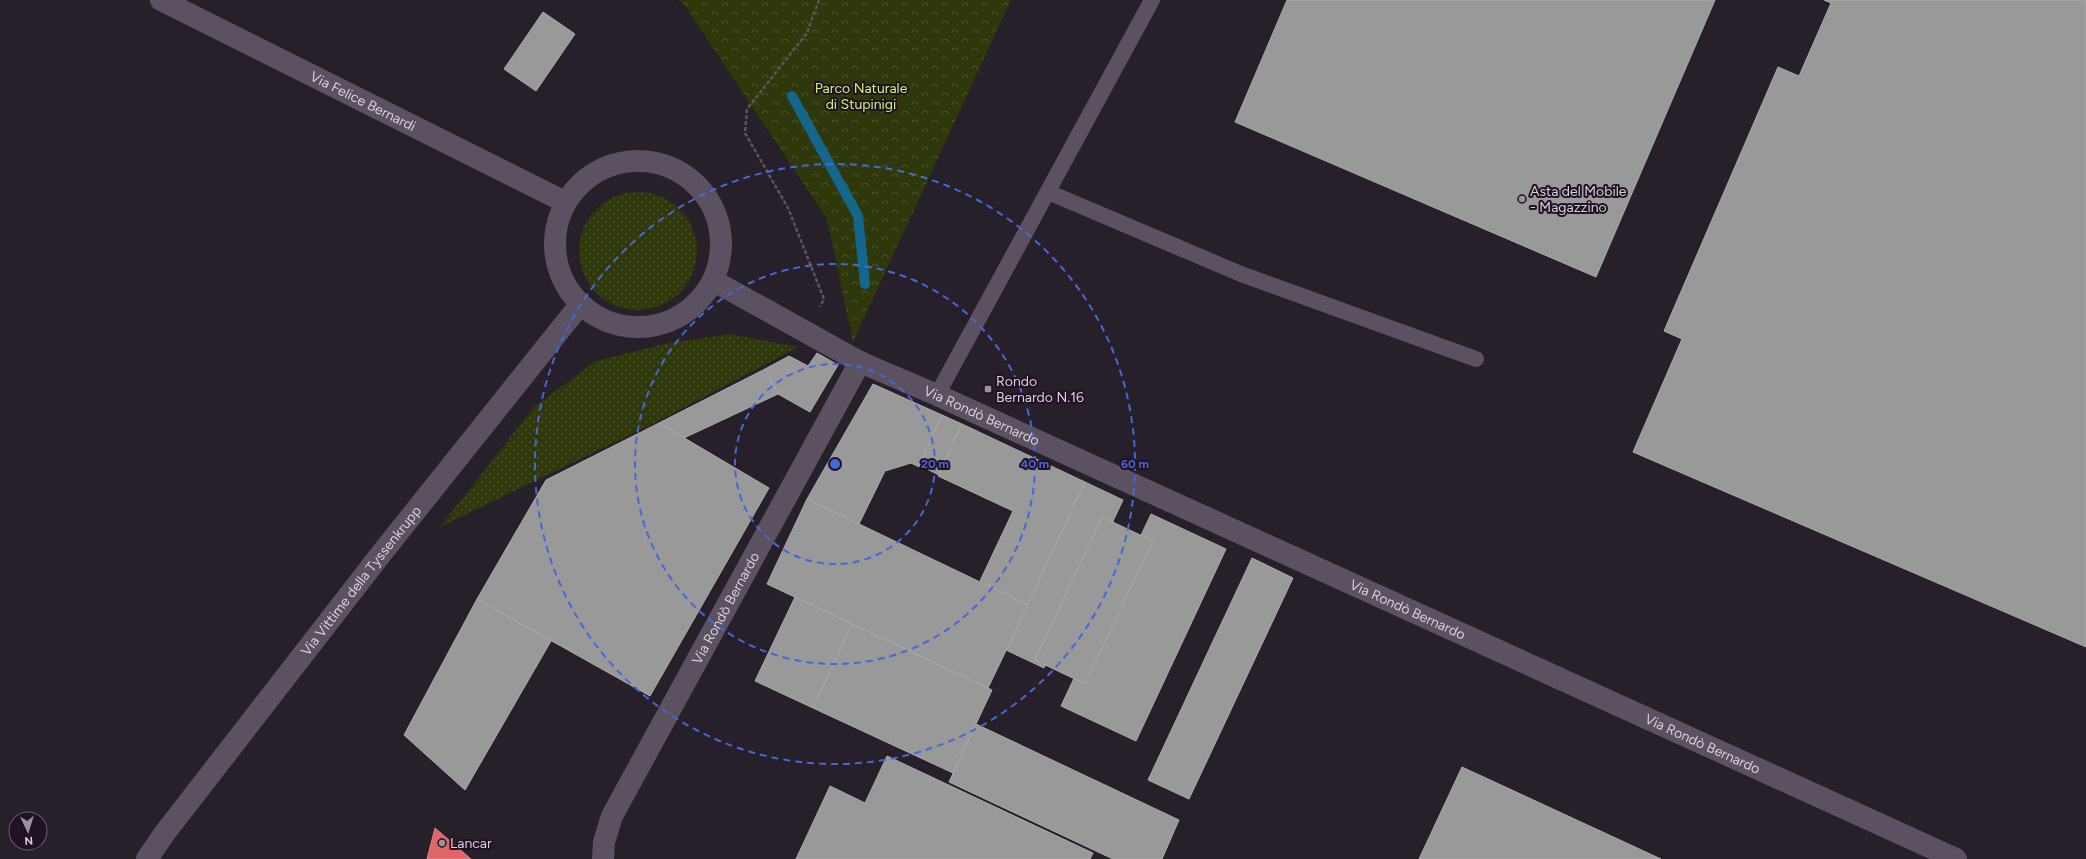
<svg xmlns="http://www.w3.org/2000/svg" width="2086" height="859" viewBox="0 0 2086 859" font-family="Figtree,sans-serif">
<defs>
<pattern id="grass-dots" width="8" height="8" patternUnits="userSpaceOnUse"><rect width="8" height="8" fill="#2e380a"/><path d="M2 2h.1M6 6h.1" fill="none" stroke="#4c542d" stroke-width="1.8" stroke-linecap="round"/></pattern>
<pattern id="park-crowns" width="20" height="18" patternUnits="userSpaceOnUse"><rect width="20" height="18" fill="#2e380a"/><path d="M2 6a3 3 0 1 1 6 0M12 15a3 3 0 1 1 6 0" fill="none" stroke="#4c542d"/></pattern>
</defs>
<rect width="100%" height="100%" fill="#271f29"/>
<g fill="url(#grass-dots)">
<circle cx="638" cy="251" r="59"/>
<polygon points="730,334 798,347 657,422 440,527 534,407 596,361 668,343"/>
</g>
<polygon fill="url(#park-crowns)" points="678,0 1011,0 853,342 827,219 685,6"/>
<polygon fill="#e06666" stroke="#de8689" points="435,828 471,859 427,859"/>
<g fill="#999" stroke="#aca9ad">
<polygon points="1287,0 1715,0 1596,277 1235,122"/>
<polygon points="1824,0 2086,0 2086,647 1633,452 1682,339 1664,331 1778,67 1799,76 1831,3"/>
<polygon points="543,12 575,34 536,91 504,69"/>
<polygon points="817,353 838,365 810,412 778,394 765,369 789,356 808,366"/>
<polygon points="765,369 778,394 684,438 659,423"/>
<polygon points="873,384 942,415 919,467 911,463 885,471 859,524 807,499"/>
<polygon points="942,415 962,424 939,475 919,465"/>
<polygon points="659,423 769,488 650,696 477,599 546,480"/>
<polygon points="962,424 1085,482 1028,605 980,581 1013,511 938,476"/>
<polygon points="1085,482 1123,500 1044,668 1006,650"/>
<polygon points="807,499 1028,605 988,688 767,584"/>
<polygon points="1151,514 1226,549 1136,741 1061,706"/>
<polygon points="1102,517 1153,541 1085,684 1035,660"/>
<polygon points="1252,558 1293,578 1189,799 1148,780"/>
<polygon points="795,597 852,624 813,708 755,681"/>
<polygon points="477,599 551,641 465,790 404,735"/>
<polygon points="852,624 992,690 953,773 813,708"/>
<polygon points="976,724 1179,820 1162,859 1113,859 949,782"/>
<polygon points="887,756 1093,853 1090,859 796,859 830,786 865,803"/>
<polygon points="1462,767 1661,859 1419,859"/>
</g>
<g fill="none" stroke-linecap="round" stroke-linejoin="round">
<polyline stroke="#14678b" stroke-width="10" points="792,96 858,216 865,284"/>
<polyline stroke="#5d5460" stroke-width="2.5" stroke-dasharray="4 2" stroke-linecap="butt" points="819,0 807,33 747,109 745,133 788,208 824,299 820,307"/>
<g stroke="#5b5160" stroke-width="16">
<polyline points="1048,192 1241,274 1476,359"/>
<polyline points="937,395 1152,0"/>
</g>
<g stroke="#5b5160" stroke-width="22">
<path id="s1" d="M161,0L565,202"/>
<circle cx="638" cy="244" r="83"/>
<path id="s2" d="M714,281L860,362L937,395L1956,859"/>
<path id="s3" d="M147,859L164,834L381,554L579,306"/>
<path id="s4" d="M603,859L604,842L612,816L860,362"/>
</g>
</g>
<g fill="none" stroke="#4368d9" stroke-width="2" stroke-dasharray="7 5">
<circle cx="835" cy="464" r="100"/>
<circle cx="835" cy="464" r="200"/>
<circle cx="835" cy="464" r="300"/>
</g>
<g fill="#9b919d" stroke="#201224" stroke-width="1.5">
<circle cx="1522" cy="199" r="4"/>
<rect x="984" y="385" width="8" height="8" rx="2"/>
<circle cx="442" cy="843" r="4"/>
</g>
<g text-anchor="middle" stroke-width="4" stroke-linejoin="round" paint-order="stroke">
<g font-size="14" fill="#cef177" stroke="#201224">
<text x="861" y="93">Parco Naturale<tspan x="861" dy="16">di Stupinigi</tspan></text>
</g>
<g font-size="14" fill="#d9cfdc" stroke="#201224">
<text dy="5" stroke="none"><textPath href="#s1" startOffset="226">Via Felice Bernardi</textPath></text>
<text dy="5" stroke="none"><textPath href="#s2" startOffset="300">Via Rondò Bernardo</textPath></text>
<text dy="5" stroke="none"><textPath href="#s3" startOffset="351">Via Vittime della Tyssenkrupp</textPath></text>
<text dy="5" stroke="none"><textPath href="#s4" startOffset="281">Via Rondò Bernardo</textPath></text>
<text dy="5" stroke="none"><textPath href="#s2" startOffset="768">Via Rondò Bernardo</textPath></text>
<text dy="5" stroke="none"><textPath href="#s2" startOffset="1092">Via Rondò Bernardo</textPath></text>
</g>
<g font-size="14" fill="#d9cfdc" stroke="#201224" text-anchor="start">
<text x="1530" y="196">Asta del Mobile<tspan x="1530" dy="16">- Magazzino</tspan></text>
<text x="996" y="386">Rondo<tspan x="996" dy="16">Bernardo N.16</tspan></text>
<text x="450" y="848">Lancar</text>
</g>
</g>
<circle cx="835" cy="464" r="6" fill="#4368d9" stroke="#201224" stroke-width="2"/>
<g font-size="12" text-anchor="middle" font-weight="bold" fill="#4368d9" stroke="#201224" stroke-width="4" stroke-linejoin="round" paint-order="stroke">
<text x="935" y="468">20 m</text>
<text x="1035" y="468">40 m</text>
<text x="1135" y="468">60 m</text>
</g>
<g transform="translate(28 831) rotate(176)"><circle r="19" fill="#201224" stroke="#6a5e6e"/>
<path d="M0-3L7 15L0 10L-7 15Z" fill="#9b919d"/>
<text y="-6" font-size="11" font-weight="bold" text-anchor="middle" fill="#d9cfdc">N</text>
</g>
</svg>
